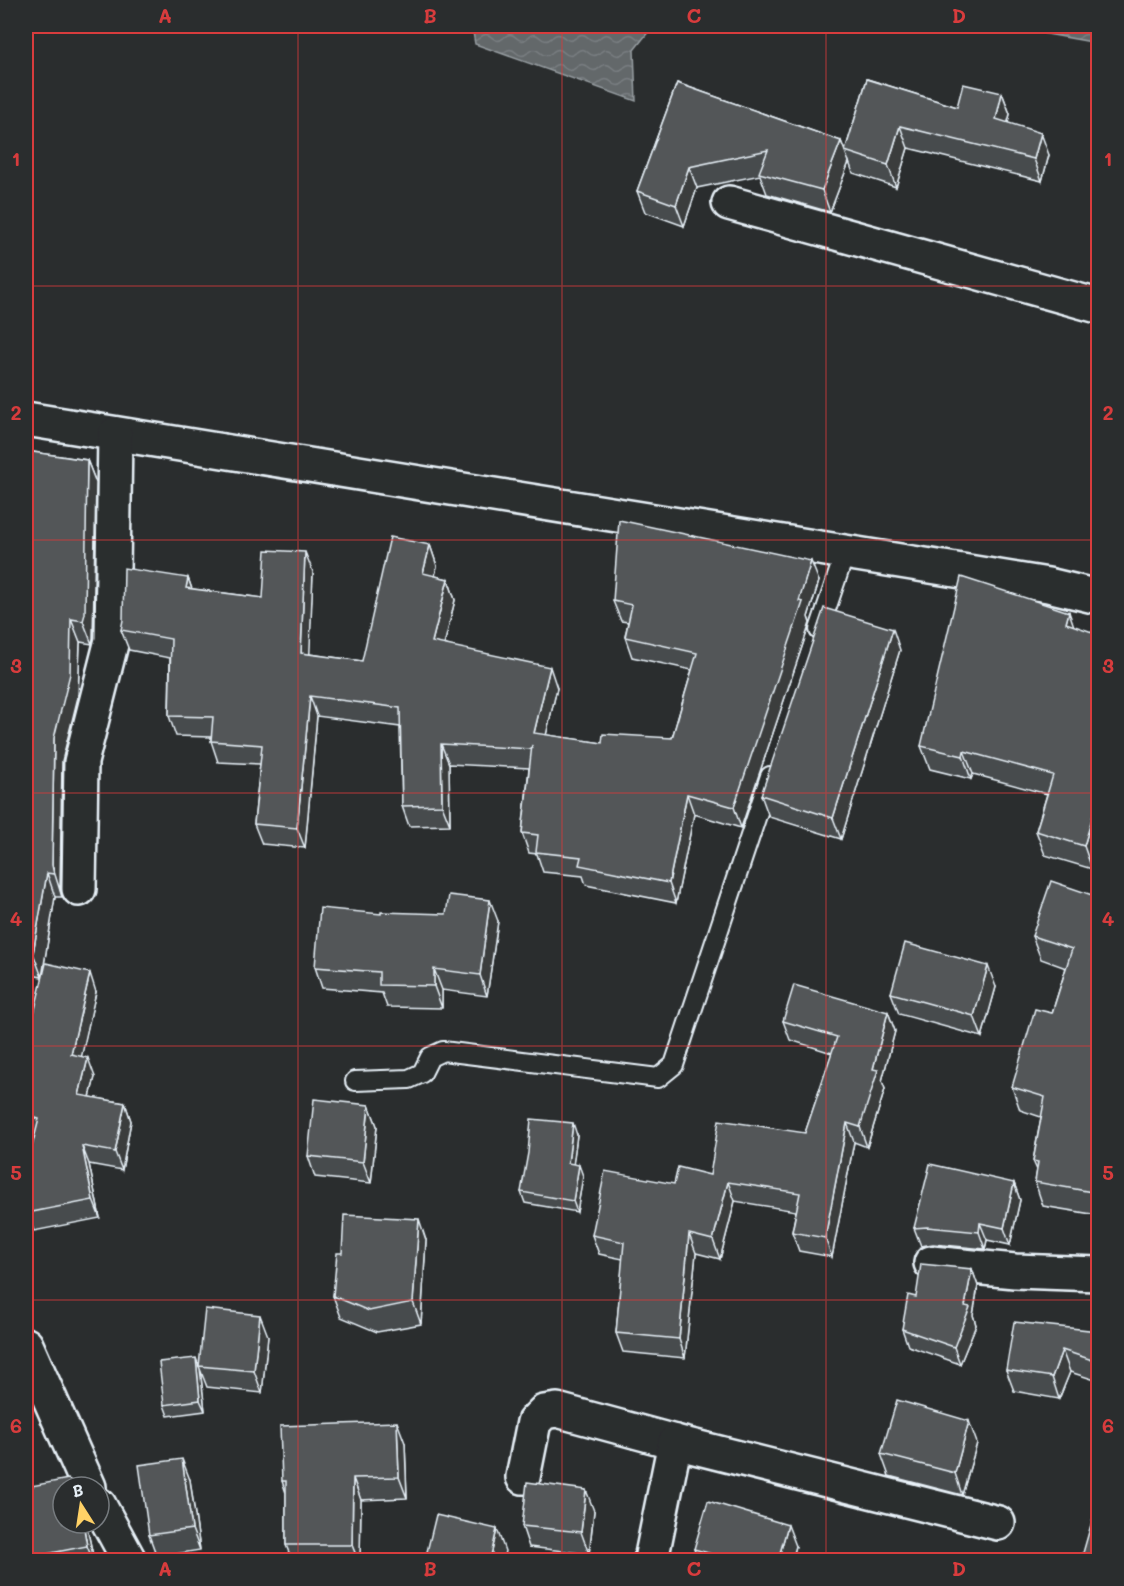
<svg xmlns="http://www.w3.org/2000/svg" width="1124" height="1586" viewBox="0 0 1124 1586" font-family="Mali,sans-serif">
<defs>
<pattern id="water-waves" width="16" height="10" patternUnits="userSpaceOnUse" patternTransform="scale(1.5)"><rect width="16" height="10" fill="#63686b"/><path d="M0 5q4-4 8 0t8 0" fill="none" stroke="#797e81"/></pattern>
</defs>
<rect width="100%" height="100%" fill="#2a2d2e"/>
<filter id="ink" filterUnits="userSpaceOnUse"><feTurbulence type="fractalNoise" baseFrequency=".0167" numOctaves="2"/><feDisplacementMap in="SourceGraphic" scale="12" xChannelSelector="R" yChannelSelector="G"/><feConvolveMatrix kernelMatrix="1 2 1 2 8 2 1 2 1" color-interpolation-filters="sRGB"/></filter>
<g filter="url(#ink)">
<g fill="url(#water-waves)" stroke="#989fa3" stroke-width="1.5">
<polygon points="472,26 653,26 634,50 636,101 475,44"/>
<polygon points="1002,26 1098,26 1098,43"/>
</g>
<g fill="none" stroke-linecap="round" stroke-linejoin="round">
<g stroke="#e8f1f8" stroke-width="22">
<g id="service">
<polyline points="819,630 845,553"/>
<polyline points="355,1081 409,1079 422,1073 430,1057 443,1051 658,1078 674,1065 770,776"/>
</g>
</g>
<g stroke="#e8f1f8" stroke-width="38">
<g id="minor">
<polyline points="729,203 1098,306"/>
<polyline points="26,419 1048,585 1098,597"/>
<polyline points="79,889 81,762 112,640 115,434"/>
<polyline points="931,1263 1015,1271 1098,1274"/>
<polyline points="26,1345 89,1487"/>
<polyline points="523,1477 534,1422 544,1412 557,1410 675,1442"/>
<polyline points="99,1505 129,1560"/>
<polyline points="651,1560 675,1442 998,1523"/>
</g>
</g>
<use href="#service" stroke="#2a2d2e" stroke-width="18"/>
<use href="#minor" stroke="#2a2d2e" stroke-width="33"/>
</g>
<g fill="#474b4d" stroke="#e8f1f8" stroke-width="1.5">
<polygon points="867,79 957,107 1002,93 1010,114 1008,123 1049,155 1042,181 908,148 896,187 853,173 849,162 830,212 767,194 760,175 697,188 684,226 645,212 637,191 677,83 841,141 845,151"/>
<polygon points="26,451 87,460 96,483 93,638 92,644 80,642 78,697 62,761 60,889 62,897 55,897 42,977 26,974"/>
<polygon points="430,545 437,566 435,576 448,579 455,600 444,644 557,688 546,735 602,743 672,738 692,670 632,657 625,637 628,622 621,621 613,601 819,581 808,617 810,623 741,828 694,814 676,903 586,885 583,876 543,872 537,854 529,853 522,833 529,768 449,764 450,825 409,826 402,806 400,727 317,716 305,848 262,844 254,824 260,764 218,762 211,741 211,737 176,736 169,716 170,658 129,650 121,630 188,578 192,589 263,598 313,572 309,654 362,661"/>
<polygon points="1069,612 1092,869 1045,855 1036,831 1047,794 973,774 971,779 930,769 921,746"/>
<polygon points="900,650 841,839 769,817 761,795"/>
<polygon points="1098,897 1098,1215 1043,1206 1035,1182 1037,1170 1033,1161 1041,1117 1020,1110 1012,1087 1052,1013 1066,968 1041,959 1032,936"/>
<polygon points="381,914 498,921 487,996 442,990 442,1008 387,1007 382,993 322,988 315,967"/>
<polygon points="996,987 982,1037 899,1014 891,993"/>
<polygon points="96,992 81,1056 95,1077 90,1097 125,1103 131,1121 122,1170 89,1164 100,1218 34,1231 27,1213 26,1170 35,1134 26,1131 26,1047"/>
<polygon points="888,1012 895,1031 882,1081 885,1089 867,1147 854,1142 832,1257 799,1251 792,1232 796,1211 735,1201 720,1259 696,1253 685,1358 623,1352 616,1333 623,1259 599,1254 592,1235 674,1184 710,1175 805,1133 832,1053 790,1040 783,1021"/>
<polygon points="369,1105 377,1126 371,1183 315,1177 308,1156"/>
<polygon points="577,1135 573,1164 583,1176 577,1212 525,1203 521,1192"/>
<polygon points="1014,1183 1020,1200 1010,1245 987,1240 985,1249 933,1244 921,1246 914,1228"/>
<polygon points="426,1240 421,1324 377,1332 341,1317 333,1296 342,1253"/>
<polygon points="972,1269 978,1286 973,1315 976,1325 960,1364 908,1346 902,1329 916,1297"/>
<polygon points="1098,1331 1098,1381 1070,1372 1059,1399 1014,1391 1006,1370"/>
<polygon points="268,1336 262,1393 207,1387 200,1369 205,1411 168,1416 164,1405 199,1366"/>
<polygon points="405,1443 407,1498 361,1500 360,1560 292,1560 286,1545 286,1493 282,1481"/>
<polygon points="977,1443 962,1495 889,1476 881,1454"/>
<polygon points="190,1480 200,1550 157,1557 149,1535"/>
<polygon points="26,1487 63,1523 86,1523 94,1560 26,1560"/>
<polygon points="594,1511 589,1554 529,1547 522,1526"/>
<polygon points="796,1546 792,1560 698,1560 694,1549"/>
</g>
<g fill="#3a3d3e" stroke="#e8f1f8" stroke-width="1.5">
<polygon points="1002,93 1010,114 1003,140 996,119"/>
<polygon points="900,126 908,148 896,187 888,165"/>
<polygon points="1041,133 1049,155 1042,181 1034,159"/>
<polygon points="841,141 849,162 830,212 822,190"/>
<polygon points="689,167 697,188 684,226 676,205"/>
<polygon points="87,460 96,483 93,638 92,644 83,621"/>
<polygon points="430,545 437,566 431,593 423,573"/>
<polygon points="305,552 313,572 309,673 301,653"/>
<polygon points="811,561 819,581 808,617 810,623 741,828 734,807"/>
<polygon points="188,578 195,598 186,588"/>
<polygon points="448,579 455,600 440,662 432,642"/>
<polygon points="1069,612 1077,635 1066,623"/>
<polygon points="71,619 80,642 78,697 62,761 60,889 62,897 52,865 54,738"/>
<polygon points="893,629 900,650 841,839 833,818"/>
<polygon points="550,667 557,688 542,753 534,733"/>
<polygon points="310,696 317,716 305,848 297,828"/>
<polygon points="441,744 449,764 450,825 442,805"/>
<polygon points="964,751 973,774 971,779 963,756"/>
<polygon points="687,794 694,814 676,903 669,883"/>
<polygon points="1098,798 1098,848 1092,869 1084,846"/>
<polygon points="47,873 55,897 42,977 33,953"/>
<polygon points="490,900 498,921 487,996 480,975"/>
<polygon points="988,966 996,987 982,1037 974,1016"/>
<polygon points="434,969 442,990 442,1008 434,986"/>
<polygon points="90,973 96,992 78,1072 71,1054"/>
<polygon points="888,1012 895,1031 882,1081 885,1089 867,1147 860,1127 873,1069"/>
<polygon points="88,1058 95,1077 86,1113 79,1095"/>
<polygon points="125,1103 131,1121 122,1170 115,1152"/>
<polygon points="369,1105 377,1126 371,1183 363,1162"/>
<polygon points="573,1123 577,1135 572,1174 568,1163"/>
<polygon points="847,1123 854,1142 832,1257 825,1238"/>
<polygon points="82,1146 89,1164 100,1218 93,1200"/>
<polygon points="579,1165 583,1176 577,1212 573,1201"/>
<polygon points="728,1182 735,1201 720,1259 713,1240"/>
<polygon points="1014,1183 1020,1200 1010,1245 1004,1228"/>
<polygon points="419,1219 426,1240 421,1324 413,1302"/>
<polygon points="980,1223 987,1240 985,1249 979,1232"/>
<polygon points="689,1234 696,1253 685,1358 679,1339"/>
<polygon points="972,1269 978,1286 973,1315 976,1325 960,1364 954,1347 965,1306"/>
<polygon points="260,1315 268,1336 262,1393 254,1371"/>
<polygon points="1062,1350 1070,1372 1059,1399 1052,1377"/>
<polygon points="196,1358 200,1369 205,1411 200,1400"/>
<polygon points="969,1421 977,1443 962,1495 955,1473"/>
<polygon points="397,1422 405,1443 407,1498 399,1477"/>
<polygon points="182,1459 190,1480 200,1550 192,1529"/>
<polygon points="353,1478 361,1500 360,1560 358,1560 352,1545"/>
<polygon points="586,1490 594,1511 589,1554 581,1532"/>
<polygon points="83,1523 86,1523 94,1560 93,1560 87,1546"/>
<polygon points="788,1525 796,1546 792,1560 778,1560"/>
<polygon points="497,1529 505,1551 503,1560 490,1560"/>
</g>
<g fill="#535759" stroke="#e8f1f8" stroke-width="1.5">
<polygon points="867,79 957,107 963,84 1002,93 996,119 1041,133 1034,159 900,126 888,165 845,151"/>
<polygon points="677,83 841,141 822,190 759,173 768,150 689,167 676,205 637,191"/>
<polygon points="26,451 87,460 85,614 83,621 71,619 70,674 54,738 52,865 54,874 47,873 33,953 26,952"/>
<polygon points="619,520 811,561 799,601 803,602 734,807 687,794 669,883 579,865 581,857 536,852 538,835 522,833 532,745 531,749 441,744 442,805 402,806 400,708 310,696 297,828 254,824 262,745 211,741 213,717 169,716 171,639 121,630 123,620 124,568 188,578 186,588 263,598 266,550 305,552 301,653 362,661 390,537 430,545 423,573 448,579 432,642 550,667 534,733 602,743 603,734 672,738 697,653 625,637 632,605 613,601"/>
<polygon points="961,577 1069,612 1066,623 1098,634 1098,798 1084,846 1036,831 1053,775 964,751 963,756 921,746"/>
<polygon points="824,608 893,629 833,818 761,795"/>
<polygon points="1051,881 1098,897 1098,1193 1035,1182 1038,1162 1033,1161 1045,1097 1012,1087 1035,1009 1052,1013 1072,949 1032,936"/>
<polygon points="449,895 490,900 480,975 434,969 434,986 379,985 379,972 315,967 320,908 381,914 381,912 446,914"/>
<polygon points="905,943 988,966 974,1016 891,993"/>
<polygon points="46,963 90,973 71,1054 88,1058 79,1095 125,1103 115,1152 82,1146 93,1200 27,1213 26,1205 26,1170 39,1119 26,1115 26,1047"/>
<polygon points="794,985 888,1012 873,1069 878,1070 860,1127 847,1123 825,1238 792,1232 800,1193 728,1182 713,1240 689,1234 679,1339 616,1333 624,1242 592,1235 605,1171 674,1184 678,1167 710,1175 719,1120 805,1133 837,1037 783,1021"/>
<polygon points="314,1099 369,1105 363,1162 308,1156"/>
<polygon points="531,1119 573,1123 568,1163 579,1165 573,1201 521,1192 528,1153"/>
<polygon points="930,1164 1014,1183 1004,1228 980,1223 979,1232 927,1227 914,1228"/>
<polygon points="344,1215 419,1219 413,1302 369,1311 333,1296 337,1253 342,1253"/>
<polygon points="921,1264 972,1269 965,1306 970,1307 954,1347 902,1329 908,1295 916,1297"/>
<polygon points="205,1309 260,1315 254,1371 199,1366"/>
<polygon points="1014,1322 1098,1331 1098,1362 1062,1350 1052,1377 1006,1370"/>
<polygon points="196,1358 200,1400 164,1405 159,1362"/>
<polygon points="897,1400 969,1421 955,1473 881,1454"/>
<polygon points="397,1422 399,1477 353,1478 352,1545 286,1545 286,1481 282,1481 280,1426"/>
<polygon points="182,1459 192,1529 149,1535 139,1465"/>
<polygon points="68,1479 73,1482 74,1487 63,1487 63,1523 83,1523 87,1546 26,1558 26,1487"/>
<polygon points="527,1482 586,1490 581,1532 522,1526"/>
<polygon points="1098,1500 1098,1560 1081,1560"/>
<polygon points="708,1501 788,1525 778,1560 733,1560 694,1549"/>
<polygon points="436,1515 497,1529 490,1560 425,1560"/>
</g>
</g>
<path fill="none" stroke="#d83c3d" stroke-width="1.5" stroke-opacity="0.55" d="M298,26V1560M562,26V1560M826,26V1560M26,286H1098M26,540H1098M26,793H1098M26,1046H1098M26,1300H1098"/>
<rect width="1124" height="1586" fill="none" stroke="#2a2d2e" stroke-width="66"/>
<g transform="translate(81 1505) rotate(348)"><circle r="28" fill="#2a2d2e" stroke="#767b7f" stroke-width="1.5"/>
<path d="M0-4.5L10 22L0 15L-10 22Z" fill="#ffd166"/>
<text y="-9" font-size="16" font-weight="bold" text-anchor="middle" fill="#e8f1f8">B</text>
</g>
<rect x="33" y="33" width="1058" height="1520" fill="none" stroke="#d83c3d" stroke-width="2"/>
<g font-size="20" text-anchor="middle" font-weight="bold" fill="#d83c3d">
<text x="165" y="23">A</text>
<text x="430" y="23">B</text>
<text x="694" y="23">C</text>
<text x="959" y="23">D</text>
<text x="16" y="166">1</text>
<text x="1108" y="166">1</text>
<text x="16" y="420">2</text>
<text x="1108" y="420">2</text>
<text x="16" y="673">3</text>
<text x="1108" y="673">3</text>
<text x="16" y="926">4</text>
<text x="1108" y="926">4</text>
<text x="16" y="1180">5</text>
<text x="1108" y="1180">5</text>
<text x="16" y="1433">6</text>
<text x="1108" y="1433">6</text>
<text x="165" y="1576">A</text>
<text x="430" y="1576">B</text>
<text x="694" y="1576">C</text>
<text x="959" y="1576">D</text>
</g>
</svg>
